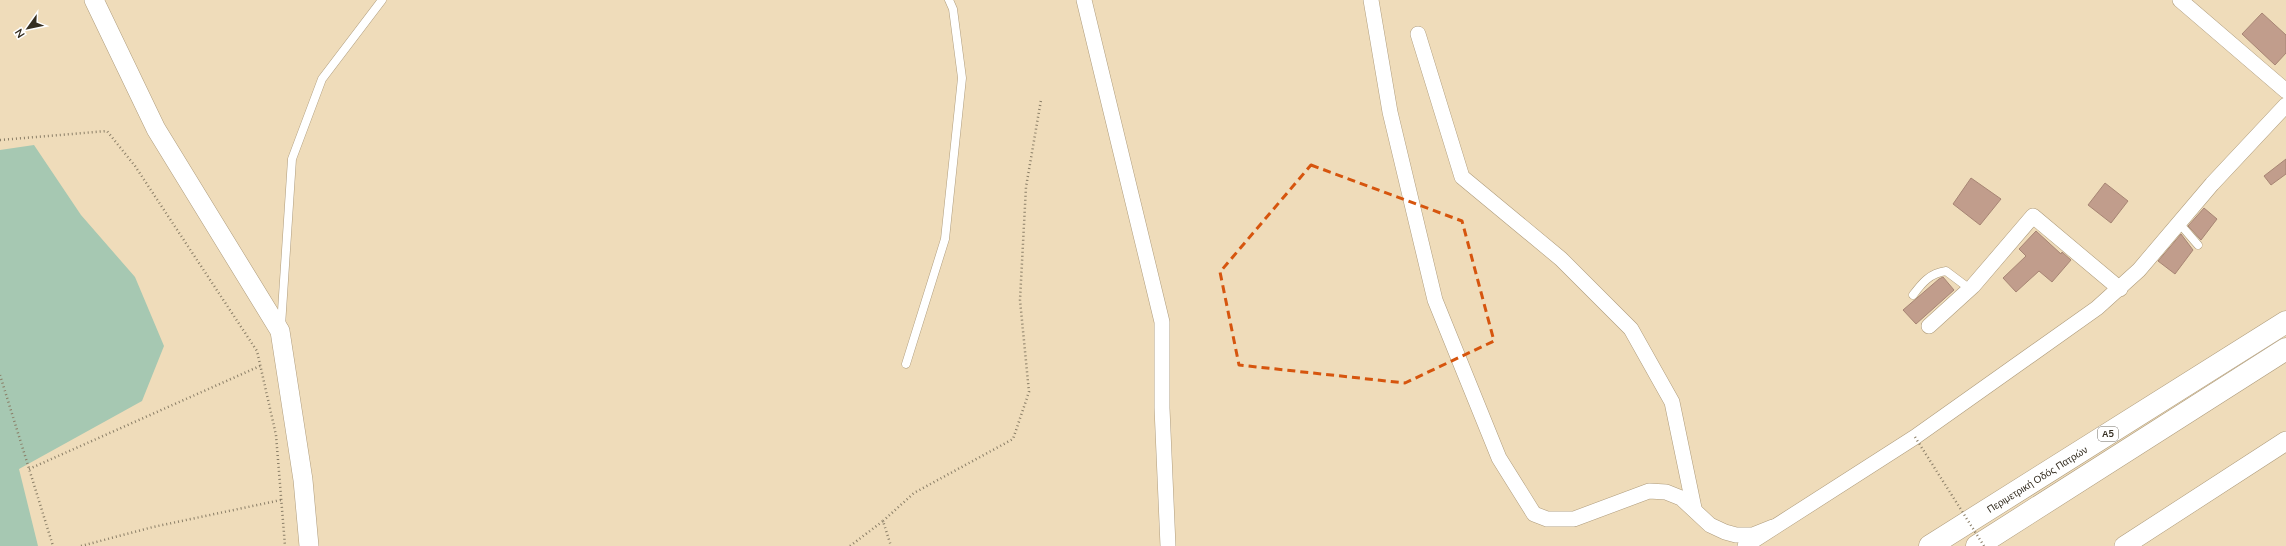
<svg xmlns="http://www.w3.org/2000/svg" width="2286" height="546" viewBox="0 0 2286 546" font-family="'Nunito Sans',sans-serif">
<rect width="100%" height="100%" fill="#efdcba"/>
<polygon fill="#a6c8b2" points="34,145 81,215 135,277 164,346 142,401 19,469 38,546 0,546 0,150"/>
<g fill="#c19d8c" stroke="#a78574">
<polygon points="2262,13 2286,35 2286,53 2275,65 2242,34"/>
<polygon points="2286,159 2286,174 2271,185 2264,176"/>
<polygon points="1971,178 2001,199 1980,225 1953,204"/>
<polygon points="2105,183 2128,201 2111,223 2088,205"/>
<polygon points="2204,208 2217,219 2201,240 2188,226"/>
<polygon points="2036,231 2061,254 2062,252 2071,260 2052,282 2039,271 2016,292 2003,278 2026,256 2019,249"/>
<polygon points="2181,234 2193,250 2175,274 2158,261"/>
<polygon points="1943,277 1954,290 1916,324 1903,310 1939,279"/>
</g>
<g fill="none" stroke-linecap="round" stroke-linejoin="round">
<g stroke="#af9c7c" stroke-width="9">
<g id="service">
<polyline points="2179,223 2198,245"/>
<path d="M1913,295C1922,283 1930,273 1946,271L1970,289"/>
<polyline points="281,326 292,159 322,79 382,0"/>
<polyline points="906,364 945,239 962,78 953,9 949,0"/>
</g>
</g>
<g stroke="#af9c7c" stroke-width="16">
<g id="minor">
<polyline points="1084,0 1162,322 1162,408 1168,546"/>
<polyline points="1371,0 1390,112 1435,300 1499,458 1534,514 1547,519 1574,519 1649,491 1666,492 1681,498 1710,525 1725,532 1736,535 1753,535 1773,527"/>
<polyline points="2180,0 2286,91"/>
<polyline points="1418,34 1462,177 1561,259 1631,329 1672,402 1694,508"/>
<polyline points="1929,326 1973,286 2033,216 2120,289"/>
<polyline points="1745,546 1915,437 2097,308 2139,270 2212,184 2286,105"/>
</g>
</g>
<g stroke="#af9c7c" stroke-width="20">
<g id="tertiary">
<polyline points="94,0 156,129 280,331 303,480 309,546"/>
<polyline points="2124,546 2286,441"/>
</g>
</g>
<g stroke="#af9c7c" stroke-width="23">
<g id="motorway">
<polyline points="1930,546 2286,322"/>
<polyline points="1977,546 2286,349"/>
</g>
</g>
<g stroke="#8a7e67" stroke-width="2.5" stroke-dasharray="1 3" stroke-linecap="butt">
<polyline points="0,140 107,131 135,166 257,351 276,435 285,546"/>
<polyline points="0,375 53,546"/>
<polyline points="29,469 260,366"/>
<polyline points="883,521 914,493 1013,439 1029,392 1020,300 1026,187 1041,100"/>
<polyline points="81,546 153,527 281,500"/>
<polyline points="850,546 883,521 891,546"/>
</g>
<use href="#service" stroke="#fff" stroke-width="8"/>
<use href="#minor" stroke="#fff" stroke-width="15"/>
<use href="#tertiary" stroke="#fff" stroke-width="19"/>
<use href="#motorway" stroke="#fff" stroke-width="22"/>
<polyline stroke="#8a7e67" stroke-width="2.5" stroke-dasharray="1 3" stroke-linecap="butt" points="1915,437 1984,546"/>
</g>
<path fill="none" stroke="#d6550e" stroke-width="3" stroke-dasharray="8 5" stroke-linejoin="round" d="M1311,165L1462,221L1494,341L1405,383L1239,365L1220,272Z"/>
<g text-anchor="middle" stroke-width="3.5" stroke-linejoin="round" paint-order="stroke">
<rect fill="#fff" stroke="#716c63" stroke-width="1" x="2098" y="427" width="20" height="14" rx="3"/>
<g font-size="9" font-weight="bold" fill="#342d20">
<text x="2108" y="437">Α5</text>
</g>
<g font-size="10" fill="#342d20" stroke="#fff">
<text transform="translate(2037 479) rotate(-32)" y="4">Περιμετρική Οδός Πατρών</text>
</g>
</g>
<g transform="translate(28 28) rotate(237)" stroke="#ffffff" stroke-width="3" paint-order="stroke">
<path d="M0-3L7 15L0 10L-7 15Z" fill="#342d20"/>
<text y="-6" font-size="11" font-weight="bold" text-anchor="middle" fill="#342d20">N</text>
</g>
</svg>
